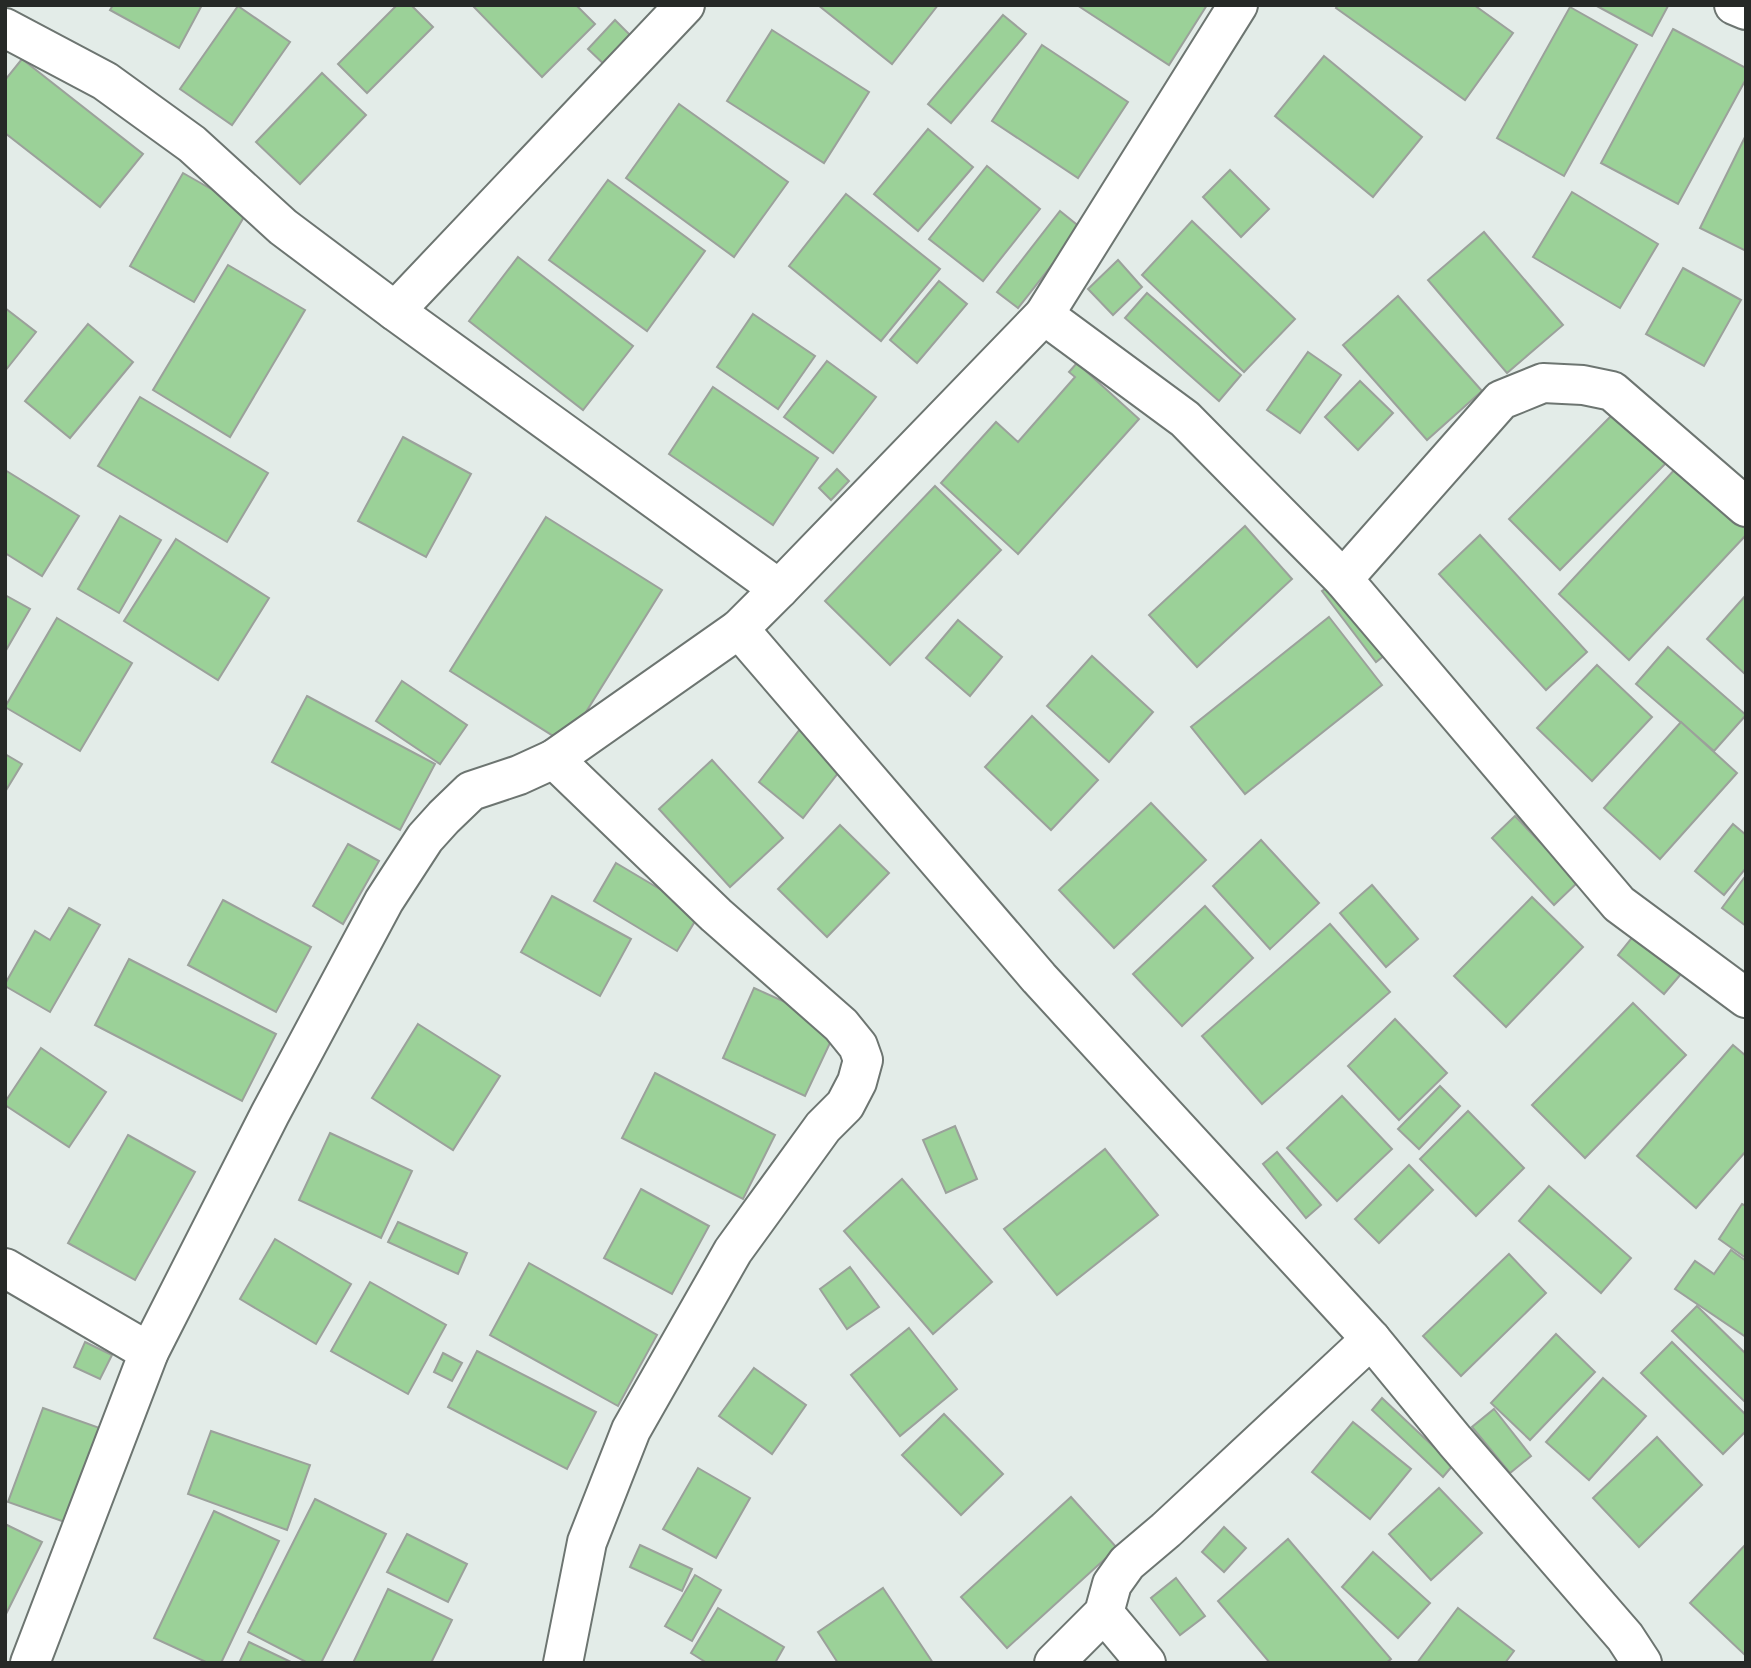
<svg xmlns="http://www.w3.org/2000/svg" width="1751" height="1668" viewBox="0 0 1751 1668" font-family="'PT Sans',sans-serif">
<rect width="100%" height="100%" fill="#e3ece8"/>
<g fill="#9bd198" stroke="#9ba19b" stroke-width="2">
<polygon points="113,5 202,5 179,48 110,10"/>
<polygon points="397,5 411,5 433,27 367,93 338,64"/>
<polygon points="472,5 576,5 595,24 542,77"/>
<polygon points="818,5 938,5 892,64"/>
<polygon points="1077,5 1207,5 1169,65"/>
<polygon points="1338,5 1474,5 1513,33 1465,100 1336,8"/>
<polygon points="1595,5 1668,5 1668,6 1652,36"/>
<polygon points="238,6 290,42 232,125 180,89"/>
<polygon points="1570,7 1637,45 1564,176 1497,138"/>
<polygon points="1003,15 1026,34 951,123 928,104"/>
<polygon points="615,20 635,40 608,68 588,49"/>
<polygon points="1673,29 1746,68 1746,79 1678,204 1601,163"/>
<polygon points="772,30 869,92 824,163 727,101"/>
<polygon points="1042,45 1128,102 1078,178 992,121"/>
<polygon points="1324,56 1422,137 1373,197 1275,116"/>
<polygon points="22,59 143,154 100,207 5,133 5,80"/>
<polygon points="322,73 366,115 300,184 256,142"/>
<polygon points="679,104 788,182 734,257 626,178"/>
<polygon points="928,129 973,167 918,231 874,194"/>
<polygon points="1746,135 1746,251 1700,228"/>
<polygon points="987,166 1040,209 983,281 929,239"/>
<polygon points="1230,170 1269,209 1241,237 1203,197"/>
<polygon points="183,173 248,210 194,302 130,266"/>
<polygon points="608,180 705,251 647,331 549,260"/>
<polygon points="1572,192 1658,244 1620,308 1533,257"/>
<polygon points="846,194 940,269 881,341 789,266"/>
<polygon points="1060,211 1081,228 1018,308 997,292"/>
<polygon points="1192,221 1295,319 1244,372 1142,275"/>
<polygon points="1484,232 1563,325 1507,373 1428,280"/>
<polygon points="518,257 633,346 583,410 469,321"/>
<polygon points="1118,260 1142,287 1113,315 1088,289"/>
<polygon points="228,265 305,310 230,437 153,390"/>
<polygon points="1683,268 1741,300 1704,366 1646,334"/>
<polygon points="939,281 967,304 917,363 890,340"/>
<polygon points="1147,293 1241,375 1219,401 1125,318"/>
<polygon points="1398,296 1482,391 1427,440 1343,345"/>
<polygon points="5,308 36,332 5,371"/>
<polygon points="753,314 815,356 778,409 717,367"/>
<polygon points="88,324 133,362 70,438 25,401"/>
<polygon points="1308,352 1341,375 1300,433 1267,410"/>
<polygon points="827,361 876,397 833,453 784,417"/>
<polygon points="1077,363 1139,419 1018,554 941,483 996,422 1018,442 1075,377 1069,372"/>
<polygon points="1360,381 1393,413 1358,450 1325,417"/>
<polygon points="713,387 818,458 773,525 669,454"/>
<polygon points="140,397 268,473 227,542 98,466"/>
<polygon points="1615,412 1666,463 1560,570 1509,519"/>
<polygon points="403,437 471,474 426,557 358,521"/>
<polygon points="1678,466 1746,529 1746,535 1629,660 1559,594"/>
<polygon points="837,469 849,481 831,500 819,488"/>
<polygon points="5,470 79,516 42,576 5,553"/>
<polygon points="935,486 1001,550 890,665 825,601"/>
<polygon points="120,516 161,540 119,613 78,589"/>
<polygon points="546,517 662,590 566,744 450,671"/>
<polygon points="1245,526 1292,579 1197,667 1149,615"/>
<polygon points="1480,535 1587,652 1546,690 1439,574"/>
<polygon points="176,539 269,598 218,680 124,621"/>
<polygon points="1337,581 1390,651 1376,662 1322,591"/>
<polygon points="5,595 30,609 5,652"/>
<polygon points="1746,595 1746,675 1707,639"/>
<polygon points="1329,617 1382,685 1245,794 1191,727"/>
<polygon points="57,618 132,663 80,751 5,707"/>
<polygon points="958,620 1002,657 970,696 926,658"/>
<polygon points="1668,647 1746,715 1714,751 1636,684"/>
<polygon points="1092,656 1153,712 1109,762 1047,706"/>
<polygon points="1597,665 1652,717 1592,781 1537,728"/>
<polygon points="402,681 467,725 440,764 376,721"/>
<polygon points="307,696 435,764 400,830 272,762"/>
<polygon points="1032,716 1098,780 1051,830 985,767"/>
<polygon points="1681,722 1737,773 1660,859 1604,808"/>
<polygon points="804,724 849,759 803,818 759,782"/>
<polygon points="5,754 22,764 5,792"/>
<polygon points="712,760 783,838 730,887 659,809"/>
<polygon points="1151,803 1206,860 1114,948 1059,890"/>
<polygon points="1515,816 1578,882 1554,905 1492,838"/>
<polygon points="1733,824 1746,835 1746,868 1724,895 1695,871"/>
<polygon points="840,825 889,873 827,937 778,889"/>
<polygon points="1261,840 1319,903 1270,949 1213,886"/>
<polygon points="348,844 379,861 343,924 313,906"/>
<polygon points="616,863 700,913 677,951 594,901"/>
<polygon points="1744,878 1746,879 1746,926 1722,908"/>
<polygon points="1372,885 1418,939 1386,967 1340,913"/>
<polygon points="552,896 631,939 600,996 521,952"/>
<polygon points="1532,897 1583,947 1506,1027 1454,976"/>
<polygon points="223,900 311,947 276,1012 188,965"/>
<polygon points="1205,906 1253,958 1182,1026 1133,974"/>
<polygon points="69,908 100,925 50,1012 5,986 5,984 35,931 50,940"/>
<polygon points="1330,924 1390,992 1262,1104 1202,1036"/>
<polygon points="1639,929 1686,968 1664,994 1618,955"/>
<polygon points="129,959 276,1034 242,1101 95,1025"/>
<polygon points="754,988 838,1026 805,1096 723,1058"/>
<polygon points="1633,1003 1686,1055 1585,1158 1532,1105"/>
<polygon points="1395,1019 1447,1073 1399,1120 1348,1066"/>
<polygon points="418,1024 500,1076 453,1150 372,1098"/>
<polygon points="1733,1045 1746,1056 1746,1151 1696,1208 1637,1156"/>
<polygon points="41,1048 106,1092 69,1147 5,1105 5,1102"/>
<polygon points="655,1073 775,1135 743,1199 622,1138"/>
<polygon points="1440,1086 1460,1106 1419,1149 1398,1129"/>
<polygon points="1342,1096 1392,1149 1337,1201 1287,1148"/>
<polygon points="1468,1111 1524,1168 1476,1216 1420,1159"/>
<polygon points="955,1126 977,1179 946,1193 923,1140"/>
<polygon points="330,1133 412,1171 381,1238 299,1200"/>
<polygon points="128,1135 195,1172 135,1280 68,1243"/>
<polygon points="1105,1149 1158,1215 1057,1295 1004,1229"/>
<polygon points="1277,1152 1321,1205 1306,1218 1263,1164"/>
<polygon points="1409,1165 1433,1190 1379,1243 1355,1219"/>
<polygon points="902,1179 992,1282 933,1334 844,1231"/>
<polygon points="1549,1186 1631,1258 1601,1293 1519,1221"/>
<polygon points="641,1189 709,1226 672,1294 604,1258"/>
<polygon points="1742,1204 1746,1206 1746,1258 1719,1239"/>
<polygon points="398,1222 467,1253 458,1274 388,1242"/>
<polygon points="275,1239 351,1284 316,1344 240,1299"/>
<polygon points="1731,1250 1746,1261 1746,1337 1675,1289 1695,1261 1714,1274"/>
<polygon points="1509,1254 1546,1293 1461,1376 1423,1336"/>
<polygon points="529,1263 657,1335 618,1406 490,1335"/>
<polygon points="850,1267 879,1307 847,1329 820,1289"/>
<polygon points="370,1282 446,1325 408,1394 331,1351"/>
<polygon points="1697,1306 1746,1354 1746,1403 1672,1331"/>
<polygon points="909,1328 957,1389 900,1436 851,1375"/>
<polygon points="1556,1334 1595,1372 1530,1440 1491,1403"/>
<polygon points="85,1342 112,1355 100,1379 74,1367"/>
<polygon points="1672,1342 1746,1415 1746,1431 1723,1454 1641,1373"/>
<polygon points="477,1351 596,1412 567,1469 448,1407"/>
<polygon points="443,1353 462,1363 452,1381 434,1372"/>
<polygon points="754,1368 806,1405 772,1454 719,1416"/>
<polygon points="1603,1378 1646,1416 1589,1480 1546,1442"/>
<polygon points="1382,1398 1453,1465 1443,1477 1372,1410"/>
<polygon points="43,1408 111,1432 76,1526 8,1502"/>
<polygon points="1494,1409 1531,1456 1510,1473 1472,1427"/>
<polygon points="944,1414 1003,1474 961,1515 902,1455"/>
<polygon points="1353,1422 1411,1469 1370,1519 1312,1472"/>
<polygon points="211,1431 310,1465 287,1530 188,1494"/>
<polygon points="1657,1437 1702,1485 1639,1547 1593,1498"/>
<polygon points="698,1468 750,1498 716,1558 663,1529"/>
<polygon points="1439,1488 1482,1533 1431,1580 1389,1534"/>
<polygon points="1071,1497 1117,1548 1007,1648 961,1597"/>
<polygon points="315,1499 386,1534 321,1663 308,1663 248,1632"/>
<polygon points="214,1511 279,1541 221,1663 208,1663 154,1638"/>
<polygon points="5,1524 42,1542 6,1614 5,1613"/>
<polygon points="1224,1527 1246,1548 1224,1572 1202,1552"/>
<polygon points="407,1534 467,1564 448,1602 387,1572"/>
<polygon points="1288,1539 1391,1659 1386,1663 1270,1663 1218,1601"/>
<polygon points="1746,1544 1746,1656 1690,1603"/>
<polygon points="640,1545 692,1569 682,1591 630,1567"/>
<polygon points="1373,1552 1430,1603 1398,1638 1342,1587"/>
<polygon points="695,1575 721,1590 692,1641 665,1626"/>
<polygon points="1176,1578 1205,1616 1180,1635 1151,1598"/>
<polygon points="883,1588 933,1663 838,1663 818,1632"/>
<polygon points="388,1589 452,1620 431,1663 353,1663"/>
<polygon points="718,1608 784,1647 775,1663 707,1663 691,1653"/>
<polygon points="1458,1608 1514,1651 1505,1663 1417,1663"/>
<polygon points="249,1642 293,1663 239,1663"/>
</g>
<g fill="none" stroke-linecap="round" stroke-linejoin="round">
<g stroke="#6d7571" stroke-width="42">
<g id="minor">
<polyline points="1734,5 1746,10"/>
<polyline points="5,28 105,81 192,144 283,227 395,311 779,589"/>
<polyline points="395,311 685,5"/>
<polyline points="1044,315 1185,419 1343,579 1619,904 1746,998"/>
<polyline points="1343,579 1501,400 1543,383 1583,385 1612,391 1746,507"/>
<polyline points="739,629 1039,978 1371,1339 1455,1441 1625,1637 1642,1663"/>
<polyline points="554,759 716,915 841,1025 858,1046 863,1060 857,1082 845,1105 823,1127 733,1251 631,1430 587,1542 563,1663"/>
<polyline points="5,1268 149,1352"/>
<polyline points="1104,1613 1146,1663"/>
<polyline points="30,1663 149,1352 270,1114 384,901 425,838 444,817 471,791 519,775 554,759 739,629 779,589 1044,315 1238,5"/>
<polyline points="1054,1663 1104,1613 1112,1584 1127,1563 1166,1530 1371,1339"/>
</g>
</g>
<use href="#minor" stroke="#fff" stroke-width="38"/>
</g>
<rect width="1751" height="1668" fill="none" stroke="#262927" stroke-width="14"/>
</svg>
